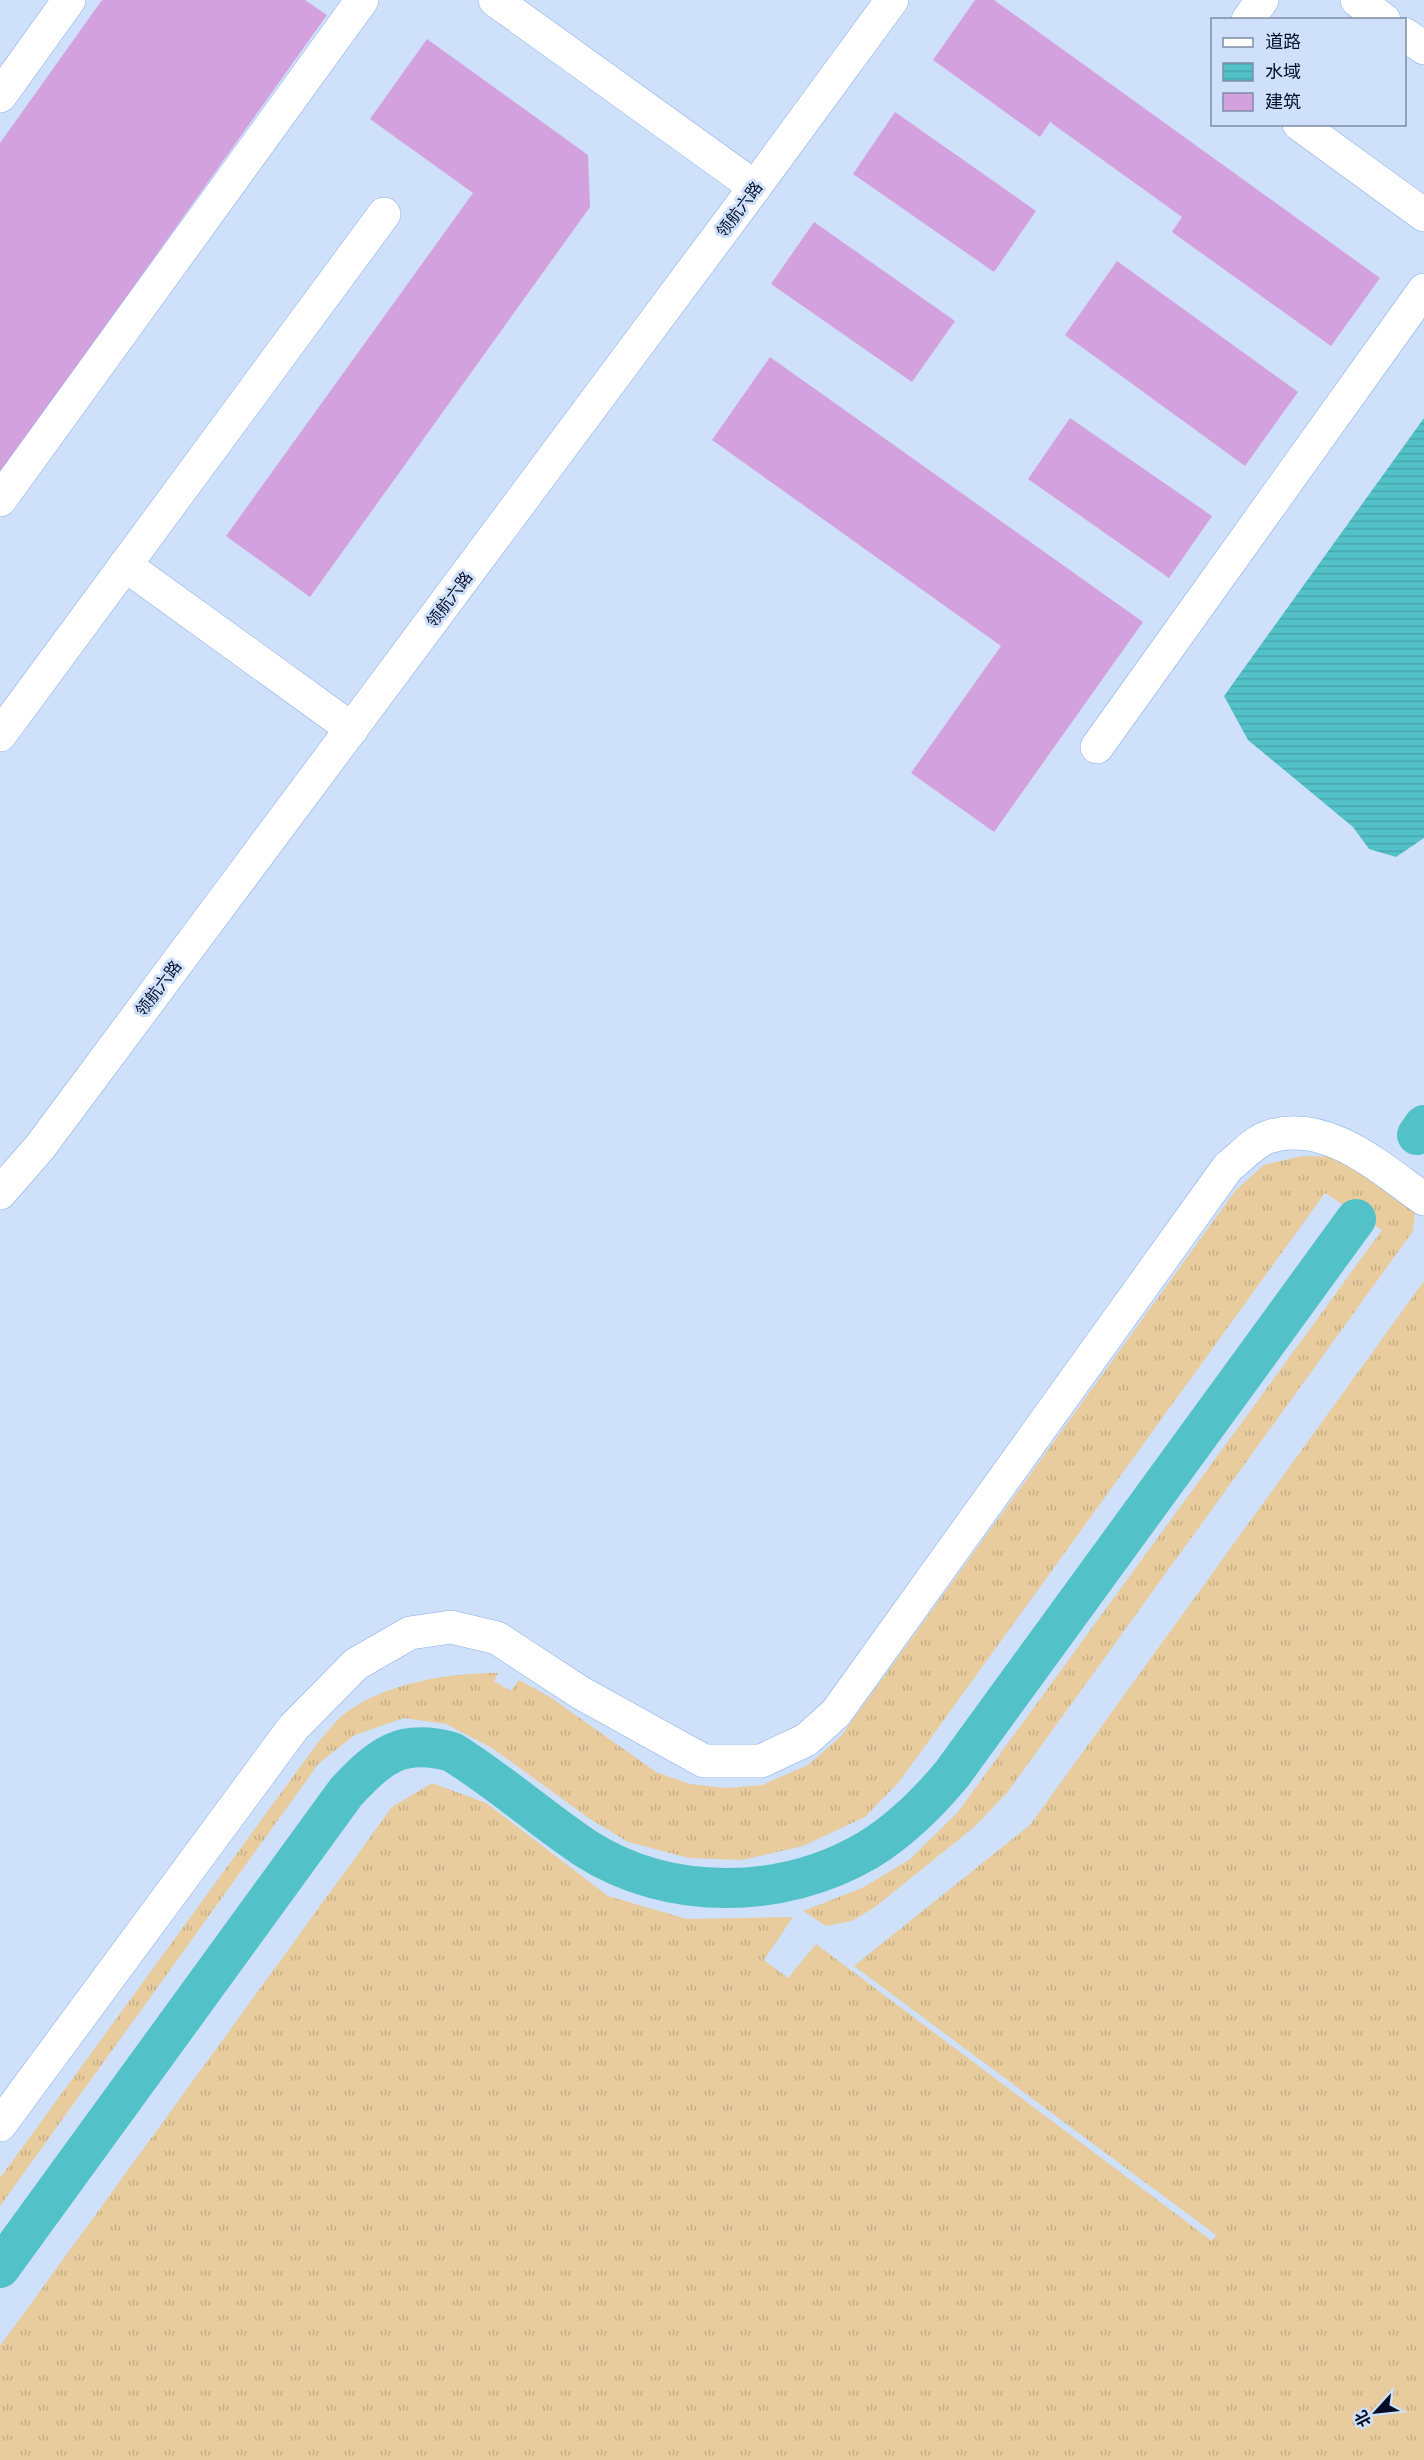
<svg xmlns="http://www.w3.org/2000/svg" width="1424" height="2460" viewBox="0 0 1424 2460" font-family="'Exo 2','Noto Sans SC',sans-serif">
<defs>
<pattern id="grass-tufts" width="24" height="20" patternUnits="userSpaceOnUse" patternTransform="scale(1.5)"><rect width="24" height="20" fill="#e8cc9d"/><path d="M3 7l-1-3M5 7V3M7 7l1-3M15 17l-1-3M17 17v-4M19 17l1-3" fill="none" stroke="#c5ae87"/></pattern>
<pattern id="water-rules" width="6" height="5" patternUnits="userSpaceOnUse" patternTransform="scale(1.5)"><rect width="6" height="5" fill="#53c2c8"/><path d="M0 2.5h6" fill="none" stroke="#47a6ac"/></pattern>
</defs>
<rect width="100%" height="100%" fill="#cfe0fb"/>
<g fill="url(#grass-tufts)">
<path d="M1302,1156L1340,1157L1415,1212L1413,1231L1007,1793L973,1828L875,1907L852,1921L826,1926L803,1911L862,1888L909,1860L957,1813L1382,1230L1325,1193L899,1782L865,1817L803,1846L742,1860L689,1858L628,1842L590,1819L492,1748L446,1724L404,1718L355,1735L319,1763L0,2206V2178L319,1741C327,1733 335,1721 344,1714C385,1683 447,1673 498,1673L494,1681L511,1691L519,1680L550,1697L656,1772L690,1784L726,1788L762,1785L808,1765L841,1736L1235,1191L1264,1165Z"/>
<polygon points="1424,1281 1424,2460 0,2460 0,2346 392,1807 432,1783 486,1803 608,1896 687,1919 793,1917 764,1960 788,1978 816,1944 1212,2241 1216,2235 854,1966 1030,1825"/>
</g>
<polygon fill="url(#water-rules)" points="1424,418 1424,838 1396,857 1369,849 1353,827 1248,740 1224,696"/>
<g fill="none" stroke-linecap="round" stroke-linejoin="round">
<g stroke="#53c2c8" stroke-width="40">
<polyline points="1417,1135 1424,1125"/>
<path d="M0,2268L346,1792C381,1755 401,1738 452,1752C499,1781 540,1818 585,1848C669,1902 783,1900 868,1850C901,1830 927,1804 952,1774L1356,1219"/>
</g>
</g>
<g fill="#d4a1df">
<polygon points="102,0 305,0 327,15 0,474 0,143"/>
<polygon points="975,0 994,0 1380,278 1331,346 1172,232 1182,217 1050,122 1040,137 933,60"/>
<polygon points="427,39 588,155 590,207 310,597 226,536 473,193 370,119"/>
<polygon points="895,112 1036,211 994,272 853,174"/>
<polygon points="814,222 955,321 912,382 771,284"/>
<polygon points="1117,261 1298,392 1245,466 1065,335"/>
<polygon points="770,357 1143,622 994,832 911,773 1001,646 712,440"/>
<polygon points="1070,418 1212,516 1169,578 1028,479"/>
</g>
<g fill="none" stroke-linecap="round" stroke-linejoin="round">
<g stroke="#86aeee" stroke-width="34">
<g id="minor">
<polyline points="495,0 755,187"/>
<polyline points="1357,0 1384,20"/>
<polyline points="1248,20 1262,0"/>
<polyline points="1404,34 1424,48"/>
<polyline points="0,96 69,0"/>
<polyline points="1299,124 1424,215"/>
<polyline points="0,500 362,0"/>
<polyline points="125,565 352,729"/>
<polyline points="0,735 384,214"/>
<polyline points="1097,747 1424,290"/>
<polyline points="0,1193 40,1147 755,187 892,0"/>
<path d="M0,2125L293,1728L356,1664L410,1633L451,1627L497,1638L581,1693L704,1761H761L806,1740L836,1713L1228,1167C1240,1158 1255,1141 1268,1137C1326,1118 1380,1168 1424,1199"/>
</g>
</g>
<use href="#minor" stroke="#fff" stroke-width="33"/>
</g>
<g text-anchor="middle" stroke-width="6" stroke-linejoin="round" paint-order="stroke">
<g font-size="16" fill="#040f27" stroke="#cfe0fb">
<text transform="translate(739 209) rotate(-53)" y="6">领航六路</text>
<text transform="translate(449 599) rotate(-53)" y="6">领航六路</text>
<text transform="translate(158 988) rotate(-53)" y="6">领航六路</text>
</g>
</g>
<rect x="1211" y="18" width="195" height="108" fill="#cfe0fb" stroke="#7e8ca6" stroke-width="1.5"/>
<rect x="1223" y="38" width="30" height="9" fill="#ffffff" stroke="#7e8ca6" stroke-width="1.5"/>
<text x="1265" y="48" font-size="18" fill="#040f27">道路</text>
<rect x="1223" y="63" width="30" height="18" fill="url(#water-rules)" stroke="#7e8ca6" stroke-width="1.5"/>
<text x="1265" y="78" font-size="18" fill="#040f27">水域</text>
<rect x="1223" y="93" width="30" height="18" fill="#d4a1df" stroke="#7e8ca6" stroke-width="1.5"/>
<text x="1265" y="108" font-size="18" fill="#040f27">建筑</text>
<g transform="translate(1376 2412) rotate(243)" stroke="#cfe0fb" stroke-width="4.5" paint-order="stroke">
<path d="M0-4.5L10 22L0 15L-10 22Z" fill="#040f27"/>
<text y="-9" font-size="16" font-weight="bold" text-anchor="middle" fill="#040f27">北</text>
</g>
</svg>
